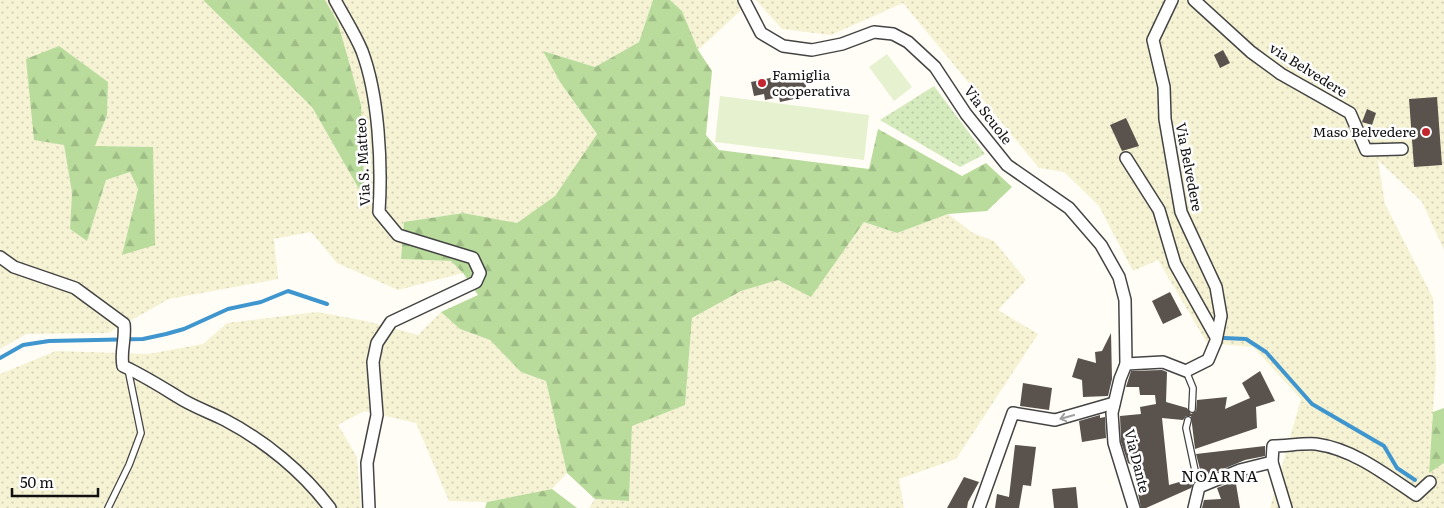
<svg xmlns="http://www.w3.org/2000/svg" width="1444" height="508" viewBox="0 0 1444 508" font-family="Literata,serif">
<defs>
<pattern id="farmland-dots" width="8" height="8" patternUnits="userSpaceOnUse" patternTransform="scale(1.25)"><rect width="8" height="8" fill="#f6f3d4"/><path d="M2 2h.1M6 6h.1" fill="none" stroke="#d2cfb5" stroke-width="1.8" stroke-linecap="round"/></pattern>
<pattern id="forest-firs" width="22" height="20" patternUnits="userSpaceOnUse" patternTransform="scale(1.25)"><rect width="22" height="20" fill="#b9dc9c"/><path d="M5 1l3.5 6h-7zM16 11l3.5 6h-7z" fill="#9ebc85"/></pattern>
<pattern id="park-dots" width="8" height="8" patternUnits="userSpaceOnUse" patternTransform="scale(1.25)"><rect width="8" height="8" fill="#d5ebbd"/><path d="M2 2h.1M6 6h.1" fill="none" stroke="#b6c8a1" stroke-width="1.8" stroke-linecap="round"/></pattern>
</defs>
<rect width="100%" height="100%" fill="#fffdf5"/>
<g fill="url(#farmland-dots)" fill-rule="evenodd">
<path d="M0,0H203L312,107L359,189L325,0H653L639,42L595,67L544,51L560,82L597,134L555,196L517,224L463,213L404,222L401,259L451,261L463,273L398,290L337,263L311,232L274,239L278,279L169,299L108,333L26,334L0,349ZM85,67L108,82L107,115L95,146L153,147L122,255L138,189L130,172L106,180L87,241L70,229L72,193L64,145Z"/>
<polygon points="670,0 752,0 698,50 682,11"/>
<polygon points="756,0 1444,0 1444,250 1422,202 1378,160 1385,204 1433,298 1436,368 1429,472 1444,463 1444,508 1270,508 1301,399 1253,347 1207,343 1158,260 1133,271 1099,206 1064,172 1039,168 903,3 831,35 782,29"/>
<polygon points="948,214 973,233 994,241 1026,280 998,310 1038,334 956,459 899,479 904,508 589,508 595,499 629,501 632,425 685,405 692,318 741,291 778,280 811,296 864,222 897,233"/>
<polygon points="317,312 366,321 418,335 441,312 460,329 490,340 521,372 546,381 567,473 552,489 487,502 449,501 416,423 364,411 338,425 357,457 361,508 0,508 0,374 56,351 148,354 203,344 227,323"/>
</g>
<g fill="url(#forest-firs)">
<polygon points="203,0 325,0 338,23 361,105 364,183 359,189 312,107"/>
<polygon points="653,0 670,0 682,11 698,50 712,71 706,135 719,150 869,169 878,129 962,176 986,163 1012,187 987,211 948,214 897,233 864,222 811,297 778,280 741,291 692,318 685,405 632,426 629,501 595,499 567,473 546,381 521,372 490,340 460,329 441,312 478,295 463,273 451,261 401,259 404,222 463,213 517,223 555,196 597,134 560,82 543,51 595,67 639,42"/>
<polygon points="59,46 108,82 107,115 95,146 153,147 155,245 122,255 138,189 130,172 106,180 87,241 70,229 72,193 64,145 34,140 26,59"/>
<polygon points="1444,408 1444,463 1429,473 1433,412"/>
<polygon points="552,489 577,508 485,508 487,502"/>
</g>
<polygon fill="url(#park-dots)" points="934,86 985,154 960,167 880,120"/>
<g fill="#e6f2cf">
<polygon points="887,54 912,87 894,101 869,67"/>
<polygon points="720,96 869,115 864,160 715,142"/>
</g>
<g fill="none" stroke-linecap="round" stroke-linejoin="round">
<g stroke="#3f96cf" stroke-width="4">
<polyline points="1224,338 1246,339 1266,352 1312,404 1384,446 1397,468 1415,480"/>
<polyline points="0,358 23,345 49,341 143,339 166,334 184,329 228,309 261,302 288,291 327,304"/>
</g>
</g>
<g fill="#5a524d">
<polygon points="1223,50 1230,63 1220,68 1214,55"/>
<polygon points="798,72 799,78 804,77 808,96 780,102 779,97 765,100 764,94 754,96 751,82"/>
<polygon points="1437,97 1442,165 1414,167 1409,99"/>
<polygon points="1367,109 1376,113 1372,125 1362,122"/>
<polygon points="1126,118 1139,146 1122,151 1110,125"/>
<polygon points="1170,292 1182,315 1163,324 1152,301"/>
<polygon points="1111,333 1112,379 1108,396 1083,397 1082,380 1072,377 1078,358 1096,363 1095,352 1102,351"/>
<polygon points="1162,370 1167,372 1166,402 1187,408 1191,414 1196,411 1197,400 1227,397 1225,409 1250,398 1242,383 1260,371 1275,401 1256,407 1257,428 1195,449 1191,416 1186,416 1183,420 1162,418 1169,485 1193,478 1195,481 1191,488 1146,508 1141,508 1132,465 1128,463 1121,442 1120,416 1141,414 1140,407 1156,404 1155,395 1140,395 1139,387 1126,387 1131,371"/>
<polygon points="1023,383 1052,388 1049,410 1020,406"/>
<polygon points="1100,415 1100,418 1105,417 1106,438 1082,442 1079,421"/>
<polygon points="1015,445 1036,447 1031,486 1023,485 1019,508 995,508 997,494 1009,497"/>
<polygon points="1265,446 1265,456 1245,460 1204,477 1201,473 1196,454"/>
<polygon points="1250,475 1252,479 1236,484 1240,508 1202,508 1204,500 1221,499 1217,488"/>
<polygon points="964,477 979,482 968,502 967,508 947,508"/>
<polygon points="1076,487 1078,508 1054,508 1052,489"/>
</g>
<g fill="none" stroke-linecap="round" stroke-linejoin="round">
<g stroke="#444" stroke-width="8">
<g id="service">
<polyline points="1186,371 1193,388 1192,409"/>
<polyline points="1188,420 1186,428 1196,475 1205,485"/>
<polyline points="108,508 129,465 141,433 128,369"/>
</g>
</g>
<g stroke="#444" stroke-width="14">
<g id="minor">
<path d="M335,0C344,17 355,34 362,51C379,96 382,165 379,212L398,235L473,258L480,273L476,282L391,322L377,343L373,362L377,415L367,463L369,508"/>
<polyline points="744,0 761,33 783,46 812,50 842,44 874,32 893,34 908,42 935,67 966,114 1007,165 1069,208 1101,245 1119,277 1125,300 1126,364 1120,379 1112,413 1114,443 1134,508"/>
<polyline points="1194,0 1251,52 1281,74 1350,113 1366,150 1402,149"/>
<polyline points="1126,158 1159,210 1175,264 1216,337"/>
<path d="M0,257L14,267L75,288L124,324C126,339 120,352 123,366C145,376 163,388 183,400C197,408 211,413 225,420C265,441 303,472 330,508"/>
<polyline points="1126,364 1163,362 1186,371 1208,360 1216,341 1221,316 1216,287 1181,212 1165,119 1164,87 1153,40 1172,0"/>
<path d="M1272,462L1273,446C1286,446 1302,443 1316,444C1353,449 1385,474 1416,495L1430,482"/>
<polyline points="979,508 1013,413 1055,420 1114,403"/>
<polyline points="1194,508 1199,487 1240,470 1272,462 1286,508"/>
</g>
</g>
<use href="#service" stroke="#fff" stroke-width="5.5"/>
<use href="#minor" stroke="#fff" stroke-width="11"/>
</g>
<defs><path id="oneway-shaft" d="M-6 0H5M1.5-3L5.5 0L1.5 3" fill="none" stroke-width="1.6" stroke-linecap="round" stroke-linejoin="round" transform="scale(1.25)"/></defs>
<use stroke="#a0a0a0" href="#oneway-shaft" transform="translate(1067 417) rotate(164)"/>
<g fill="#c4262e" stroke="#fff" stroke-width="2">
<circle cx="762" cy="83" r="5"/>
<circle cx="1426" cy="132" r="5"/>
</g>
<g text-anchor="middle" stroke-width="5" stroke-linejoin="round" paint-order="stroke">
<g font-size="14" fill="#111" stroke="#fff">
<text transform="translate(1308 70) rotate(32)" y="5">via Belvedere</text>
<text transform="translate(988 115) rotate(53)" y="5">Via Scuole</text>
<text transform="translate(363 162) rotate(-93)" y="5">Via S. Matteo</text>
<text transform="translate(1189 167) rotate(79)" y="5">Via Belvedere</text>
<text transform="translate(1137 461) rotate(76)" y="5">Via Dante</text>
</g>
<g font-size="14" fill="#111" stroke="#fff" text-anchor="start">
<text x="772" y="80">Famiglia<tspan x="772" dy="16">cooperativa</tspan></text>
<text x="1416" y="137" text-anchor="end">Maso Belvedere</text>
</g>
<g font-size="16" letter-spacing="1" fill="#111" stroke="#fff">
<text x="1220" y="482">NOARNA</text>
</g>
</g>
<path d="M12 488v8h86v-8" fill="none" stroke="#111111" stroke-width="2.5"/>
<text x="20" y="488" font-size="15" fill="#111111" stroke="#ffffff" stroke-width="4" paint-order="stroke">50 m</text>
</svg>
